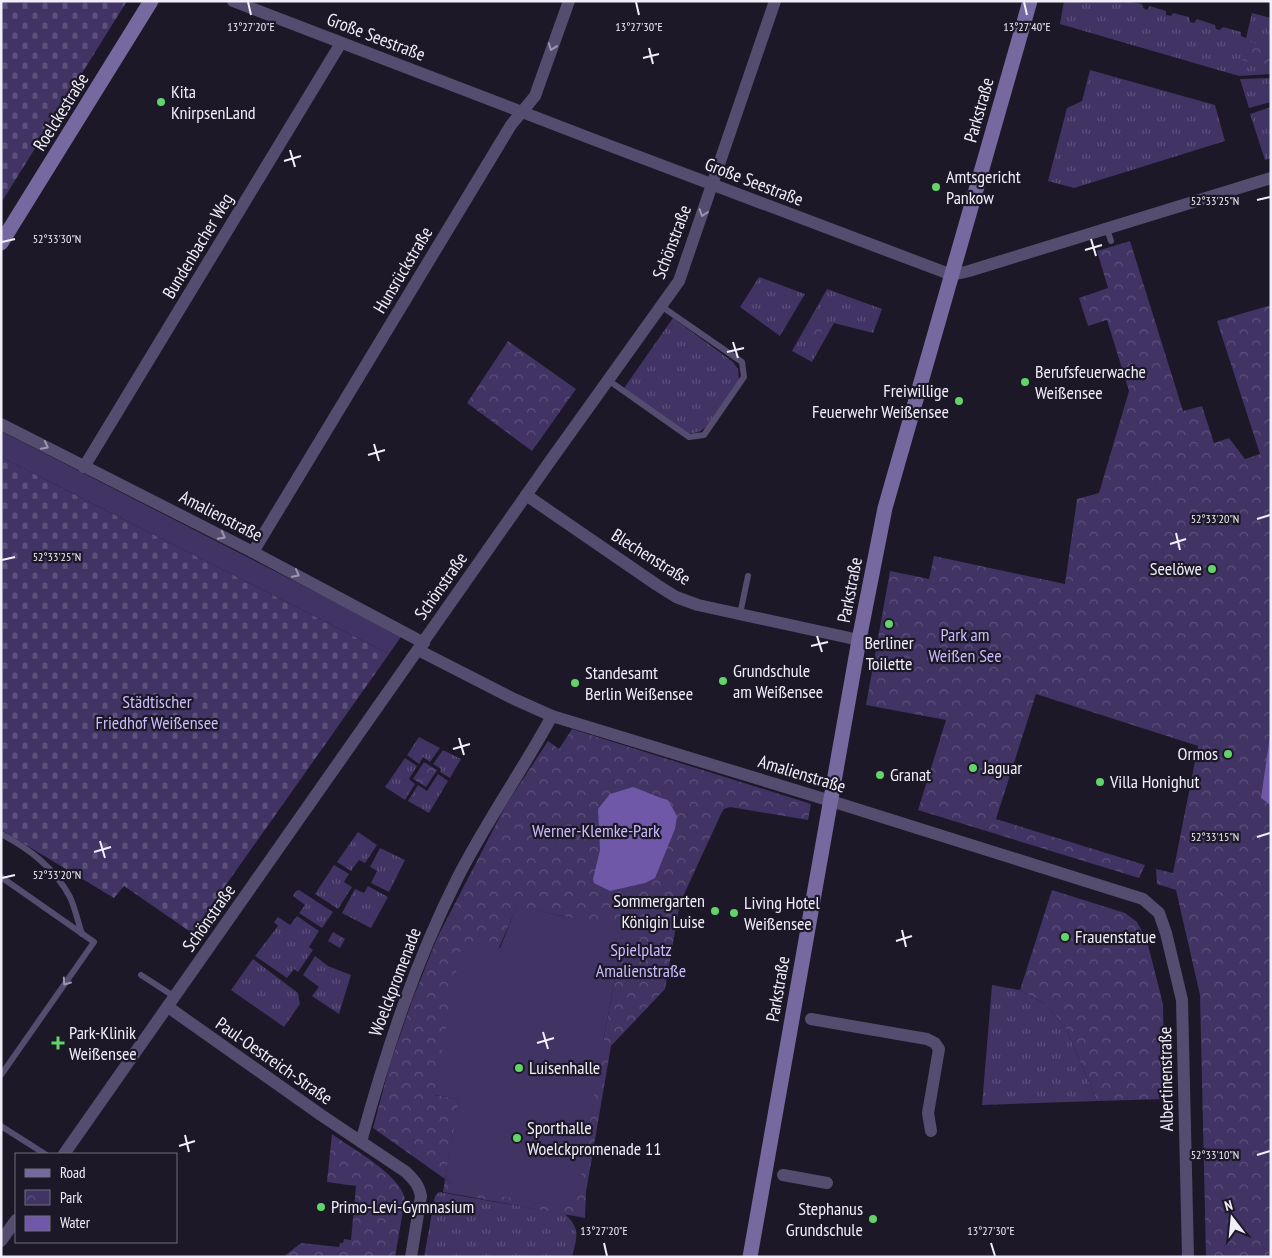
<svg xmlns="http://www.w3.org/2000/svg" width="1272" height="1258" viewBox="0 0 1272 1258" font-family="'PT Sans Narrow',sans-serif">
<defs>
<pattern id="grass-tufts" width="24" height="20" patternUnits="userSpaceOnUse" patternTransform="scale(1.25)"><rect width="24" height="20" fill="#413364"/><path d="M3 7l-1-3M5 7V3M7 7l1-3M15 17l-1-3M17 17v-4M19 17l1-3" fill="none" stroke="#5d517b"/></pattern>
<pattern id="cemetery-stones" width="16" height="16" patternUnits="userSpaceOnUse" patternTransform="scale(1.25)"><rect width="16" height="16" fill="#413364"/><path d="M2 7V4a2 2 0 0 1 4 0v3zM10 15v-3a2 2 0 0 1 4 0v3z" fill="#5d517b"/></pattern>
<pattern id="park-crowns" width="20" height="18" patternUnits="userSpaceOnUse" patternTransform="scale(1.25)"><rect width="20" height="18" fill="#413364"/><path d="M2 6a3 3 0 1 1 6 0M12 15a3 3 0 1 1 6 0" fill="none" stroke="#5d517b"/></pattern>
</defs>
<rect width="100%" height="100%" fill="#1c1827"/>
<g fill="url(#grass-tufts)">
<polygon points="1064,1 1119,1 1124,3 1126,1 1142,4 1143,8 1147,10 1150,6 1166,11 1166,15 1171,16 1173,13 1189,17 1190,22 1194,23 1197,19 1215,25 1216,29 1220,30 1223,27 1241,32 1241,36 1246,38 1252,13 1271,18 1271,74 1239,76 1060,24"/>
<polygon points="1090,70 1215,105 1225,141 1074,188 1048,181 1067,108 1082,101"/>
<polygon points="1271,78 1271,102 1249,108 1240,79"/>
<polygon points="1271,107 1271,158 1265,160 1250,114"/>
<polygon points="759,277 805,294 780,336 740,307"/>
<polygon points="827,289 882,309 873,333 834,323 812,362 792,351"/>
<path d="M673,318L733,362L738,369L739,380L706,427C700,432 695,434 687,433L624,388Z"/>
<polygon points="419,737 440,748 430,762 423,757 419,764 407,755"/>
<polygon points="443,750 461,759 450,778 440,772 441,769 433,764"/>
<polygon points="405,758 417,766 409,779 415,784 405,800 385,787"/>
<polygon points="438,774 448,781 429,813 408,801 418,785 427,791"/>
<polygon points="358,832 377,845 365,863 359,860 351,871 337,862"/>
<polygon points="380,848 405,860 389,892 371,883 377,871 370,867"/>
<polygon points="334,865 349,874 344,882 352,887 338,909 315,894"/>
<polygon points="368,886 388,897 371,928 342,913 355,889 364,893"/>
<polygon points="299,890 333,912 322,928 299,913 305,905 293,896 296,891"/>
<polygon points="297,916 319,931 309,947 313,950 298,972 294,969 287,978 255,956 278,926 274,922 278,917 290,925"/>
<polygon points="315,956 328,966 351,975 339,1014 312,996 319,987 303,975"/>
<polygon points="253,959 298,993 300,1004 284,1027 231,990"/>
<polygon points="992,985 1020,990 1045,1004 1065,1026 1097,1101 982,1105"/>
<path d="M439,1192L565,1214C581,1229 577,1237 572,1257H424L435,1196Z"/>
</g>
<g fill="url(#cemetery-stones)">
<polygon points="1,1 127,1 1,203"/>
<polygon points="1,457 389,654 192,933 124,886 114,898 1,830"/>
</g>
<g fill="url(#park-crowns)">
<polygon points="1247,41 1271,48 1271,61 1269,69 1242,60"/>
<polygon points="1130,241 1183,411 1202,406 1214,443 1229,438 1245,459 1260,454 1217,321 1271,305 1271,1257 1206,1257 1200,995 1176,890 1157,884 1156,869 1173,873 1198,746 1036,694 996,819 1145,865 1139,878 918,810 946,720 866,705 890,571 929,579 934,556 1065,584 1077,499 1099,493 1129,391 1107,320 1088,326 1079,298 1108,288 1097,251"/>
<polygon points="819,314 829,320 819,337 809,331"/>
<polygon points="508,341 576,389 532,451 467,403"/>
<polygon points="572,729 811,804 808,820 730,807 724,809 721,814 680,903 665,989 611,1046 586,1192 585,1218 443,1192 445,1179 452,1184 603,1042 623,935 563,916 517,907 434,1095 460,1099 445,1179 373,1128 390,1064 412,1001 437,938 506,805 548,741 559,749"/>
<polygon points="424,762 437,770 426,787 413,779"/>
<polygon points="1052,890 1125,913 1137,922 1147,941 1163,1004 1165,1099 1097,1101 1065,1026 1045,1004 1020,990"/>
<polygon points="333,932 345,939 340,948 328,941"/>
<path d="M332,1134C352,1149 400,1174 405,1199L395,1257H283L301,1243L339,1247L340,1243H343L344,1239L351,1240L356,1186L327,1182Z"/>
</g>
<g fill="#413364">
<polygon points="1,431 386,628 401,637 389,654 1,457"/>
<polygon points="517,906 562,916 614,925 623,935 603,1042 578,1196 572,1204 562,1207 464,1189 452,1184 445,1179 459,1099 434,1095 462,941 500,948"/>
</g>
<g fill="#6f58a8">
<polygon points="1271,729 1271,808 1269,804 1261,798"/>
<path d="M633,787C645,791 656,797 668,800L677,816L675,829L655,878L645,883L610,891L594,883L593,879L600,850L598,809L610,794Z"/>
</g>
<g fill="none" stroke-linecap="round" stroke-linejoin="round">
<g stroke="#554d6f" stroke-width="6">
<polyline points="1107,229 1111,241"/>
<polyline points="608,380 689,437 704,435 744,377 742,362 661,306"/>
<polyline points="740,614 748,576"/>
<path d="M1,834C29,849 54,867 70,897C75,908 78,922 82,934"/>
<polyline points="1,877 94,942 1,1075"/>
<polyline points="141,975 175,997"/>
<polyline points="1,1126 45,1154"/>
</g>
<g stroke="#554d6f" stroke-width="12">
<polyline points="233,1 600,142 952,275 969,271 1271,178"/>
<polyline points="1,424 253,552 424,643"/>
<polyline points="84,467 341,43"/>
<polyline points="526,495 657,585 676,597 698,605 859,640"/>
<polyline points="253,552 511,125 535,96 569,1"/>
<polyline points="418,650 514,699 552,716 831,801 1143,899 1159,913 1166,933 1182,1000 1188,1257"/>
<path d="M168,1007L321,1115L406,1172C414,1180 419,1185 421,1196L411,1257"/>
<polyline points="811,1019 927,1039 935,1043 939,1049 928,1113 931,1131"/>
<path d="M361,1142C386,1051 415,962 458,877C486,822 522,771 552,716"/>
<polyline points="64,1154 548,464 679,281 775,1"/>
<polyline points="783,1175 827,1183"/>
<polyline points="1,1241 16,1220"/>
</g>
<g stroke="#76699f" stroke-width="15">
<polyline points="1,243 151,1"/>
<polyline points="750,1257 859,640 885,508 1030,1"/>
</g>
</g>
<defs><path id="oneway-chevron" d="M-2-3.5L2.5 0L-2 3.5" fill="none" stroke-width="1.6" stroke-linecap="round" stroke-linejoin="round" transform="scale(1.25)"/></defs>
<g stroke="#9b96ae">
<use href="#oneway-chevron" transform="translate(552 47) rotate(110)"/>
<use href="#oneway-chevron" transform="translate(703 213) rotate(108)"/>
<use href="#oneway-chevron" transform="translate(45 446) rotate(27)"/>
<use href="#oneway-chevron" transform="translate(222 536) rotate(27)"/>
<use href="#oneway-chevron" transform="translate(296 574) rotate(28)"/>
<use href="#oneway-chevron" transform="translate(66 982) rotate(125)"/>
</g>
<path fill="none" stroke="#f1effa" stroke-width="2" d="M248,2L251,15M636,2L639,15M1024,2L1027,15M649,48L653,64M643,58L659,54M290,150L295,167M284,161L301,156M1257,200L1270,197M1091,239L1096,256M2,242L15,239M1085,250L1102,245M733,342L738,358M727,352L744,348M374,444L379,461M368,455L385,450M1257,519L1270,515M1176,533L1180,550M1170,544L1186,539M2,560L15,557M817,636L822,652M811,646L828,642M459,738L464,755M453,749L470,744M1257,837L1270,833M100,841L105,858M94,852L111,847M2,878L15,875M902,930L906,947M896,941L912,936M543,1032L548,1049M537,1043L554,1038M185,1135L189,1152M179,1146L195,1141M1257,1155L1270,1151M604,1243L607,1256M991,1243L995,1256"/>
<g fill="#61d46a" stroke="#1c1827" stroke-width="2">
<circle cx="161" cy="102" r="5"/>
<circle cx="936" cy="187" r="5"/>
<circle cx="1025" cy="382" r="5"/>
<circle cx="959" cy="401" r="5"/>
<circle cx="1212" cy="569" r="5"/>
<circle cx="889" cy="624" r="5"/>
<circle cx="723" cy="681" r="5"/>
<circle cx="575" cy="683" r="5"/>
<circle cx="1228" cy="754" r="5"/>
<circle cx="973" cy="768" r="5"/>
<circle cx="880" cy="775" r="5"/>
<circle cx="1100" cy="782" r="5"/>
<circle cx="715" cy="911" r="5"/>
<circle cx="734" cy="913" r="5"/>
<circle cx="1065" cy="937" r="5"/>
<path d="M55.5 1035.5h5v5h5v5h-5v5h-5v-5h-5v-5h5z"/>
<circle cx="519" cy="1068" r="5"/>
<circle cx="517" cy="1138" r="5"/>
<circle cx="321" cy="1207" r="5"/>
<circle cx="873" cy="1219" r="5"/>
</g>
<g text-anchor="middle" stroke-width="4.5" stroke-linejoin="round" paint-order="stroke">
<g font-size="18" fill="#f1effa" stroke="#1c1827">
<text transform="translate(376 37) rotate(21)" y="6">Große Seestraße</text>
<text transform="translate(979 110) rotate(-74)" y="6">Parkstraße</text>
<text transform="translate(61 112) rotate(-58)" y="6">Roelckestraße</text>
<text transform="translate(754 182) rotate(21)" y="6">Große Seestraße</text>
<text transform="translate(672 242) rotate(-69)" y="6">Schönstraße</text>
<text transform="translate(198 246) rotate(-59)" y="6">Bundenbacher Weg</text>
<text transform="translate(403 270) rotate(-59)" y="6">Hunsrückstraße</text>
<text transform="translate(221 516) rotate(27)" y="6">Amalienstraße</text>
<text transform="translate(651 557) rotate(32)" y="6">Blechenstraße</text>
<text transform="translate(441 586) rotate(-55)" y="6">Schönstraße</text>
<text transform="translate(850 590) rotate(-79)" y="6">Parkstraße</text>
<text transform="translate(802 774) rotate(17)" y="6">Amalienstraße</text>
<text transform="translate(209 918) rotate(-55)" y="6">Schönstraße</text>
<text transform="translate(395 982) rotate(-69)" y="6">Woelckpromenade</text>
<text transform="translate(778 989) rotate(-80)" y="6">Parkstraße</text>
<text transform="translate(274 1061) rotate(35)" y="6">Paul-Oestreich-Straße</text>
<text transform="translate(1166 1079) rotate(-91)" y="6">Albertinenstraße</text>
</g>
<g font-size="18" fill="#f1effa" stroke="#1c1827" text-anchor="start">
<text x="171" y="98">Kita<tspan x="171" dy="21">KnirpsenLand</tspan></text>
<text x="946" y="183">Amtsgericht<tspan x="946" dy="21">Pankow</tspan></text>
<text x="1035" y="378">Berufsfeuerwache<tspan x="1035" dy="21">Weißensee</tspan></text>
<text x="949" y="397" text-anchor="end">Freiwillige<tspan x="949" dy="21">Feuerwehr Weißensee</tspan></text>
<text x="1202" y="575" text-anchor="end">Seelöwe</text>
<text x="889" y="649" text-anchor="middle">Berliner<tspan x="889" dy="21">Toilette</tspan></text>
<text x="733" y="677">Grundschule<tspan x="733" dy="21">am Weißensee</tspan></text>
<text x="585" y="679">Standesamt<tspan x="585" dy="21">Berlin Weißensee</tspan></text>
<text x="1218" y="760" text-anchor="end">Ormos</text>
<text x="983" y="774">Jaguar</text>
<text x="890" y="781">Granat</text>
<text x="1110" y="788">Villa Honighut</text>
<text x="705" y="907" text-anchor="end">Sommergarten<tspan x="705" dy="21">Königin Luise</tspan></text>
<text x="744" y="909">Living Hotel<tspan x="744" dy="21">Weißensee</tspan></text>
<text x="1075" y="943">Frauenstatue</text>
<text x="69" y="1039">Park-Klinik<tspan x="69" dy="21">Weißensee</tspan></text>
<text x="529" y="1074">Luisenhalle</text>
<text x="527" y="1134">Sporthalle<tspan x="527" dy="21">Woelckpromenade 11</tspan></text>
<text x="331" y="1213">Primo-Levi-Gymnasium</text>
<text x="863" y="1215" text-anchor="end">Stephanus<tspan x="863" dy="21">Grundschule</tspan></text>
</g>
<g font-size="18" fill="#cabbfc" stroke="#1c1827">
<text x="965" y="641">Park am<tspan x="965" dy="21">Weißen See</tspan></text>
<text x="157" y="708">Städtischer<tspan x="157" dy="21">Friedhof Weißensee</tspan></text>
<text x="596" y="837">Werner-Klemke-Park</text>
<text x="641" y="956">Spielplatz<tspan x="641" dy="21">Amalienstraße</tspan></text>
</g>
</g>
<g font-size="12" text-anchor="middle" fill="#f1effa" stroke="#1c1827" stroke-width="4.5" stroke-linejoin="round" paint-order="stroke">
<text x="251" y="31">13°27'20"E</text>
<text x="639" y="31">13°27'30"E</text>
<text x="1027" y="31">13°27'40"E</text>
<text x="1215" y="205">52°33'25"N</text>
<text x="57" y="243">52°33'30"N</text>
<text x="1215" y="523">52°33'20"N</text>
<text x="57" y="561">52°33'25"N</text>
<text x="1215" y="841">52°33'15"N</text>
<text x="57" y="879">52°33'20"N</text>
<text x="1215" y="1159">52°33'10"N</text>
<text x="604" y="1235">13°27'20"E</text>
<text x="991" y="1235">13°27'30"E</text>
</g>
<rect width="1272" height="1258" fill="none" stroke="#f1effa" stroke-width="5"/>
<rect x="15" y="1153" width="162" height="90" fill="#1c1827" stroke="#716e7b"/>
<rect x="25" y="1169" width="25" height="8" fill="#76699f" stroke="#716e7b"/>
<text x="60" y="1178" font-size="15" fill="#f1effa">Road</text>
<rect x="25" y="1190" width="25" height="15" fill="url(#park-crowns)" stroke="#716e7b"/>
<text x="60" y="1203" font-size="15" fill="#f1effa">Park</text>
<rect x="25" y="1216" width="25" height="15" fill="#6f58a8" stroke="#716e7b"/>
<text x="60" y="1228" font-size="15" fill="#f1effa">Water</text>
<g transform="translate(1232 1218) rotate(344)" stroke="#1c1827" stroke-width="4" paint-order="stroke">
<path d="M0-4L9 19L0 12L-9 19Z" fill="#f1effa"/>
<text y="-8" font-size="14" font-weight="bold" text-anchor="middle" fill="#f1effa">N</text>
</g>
</svg>
